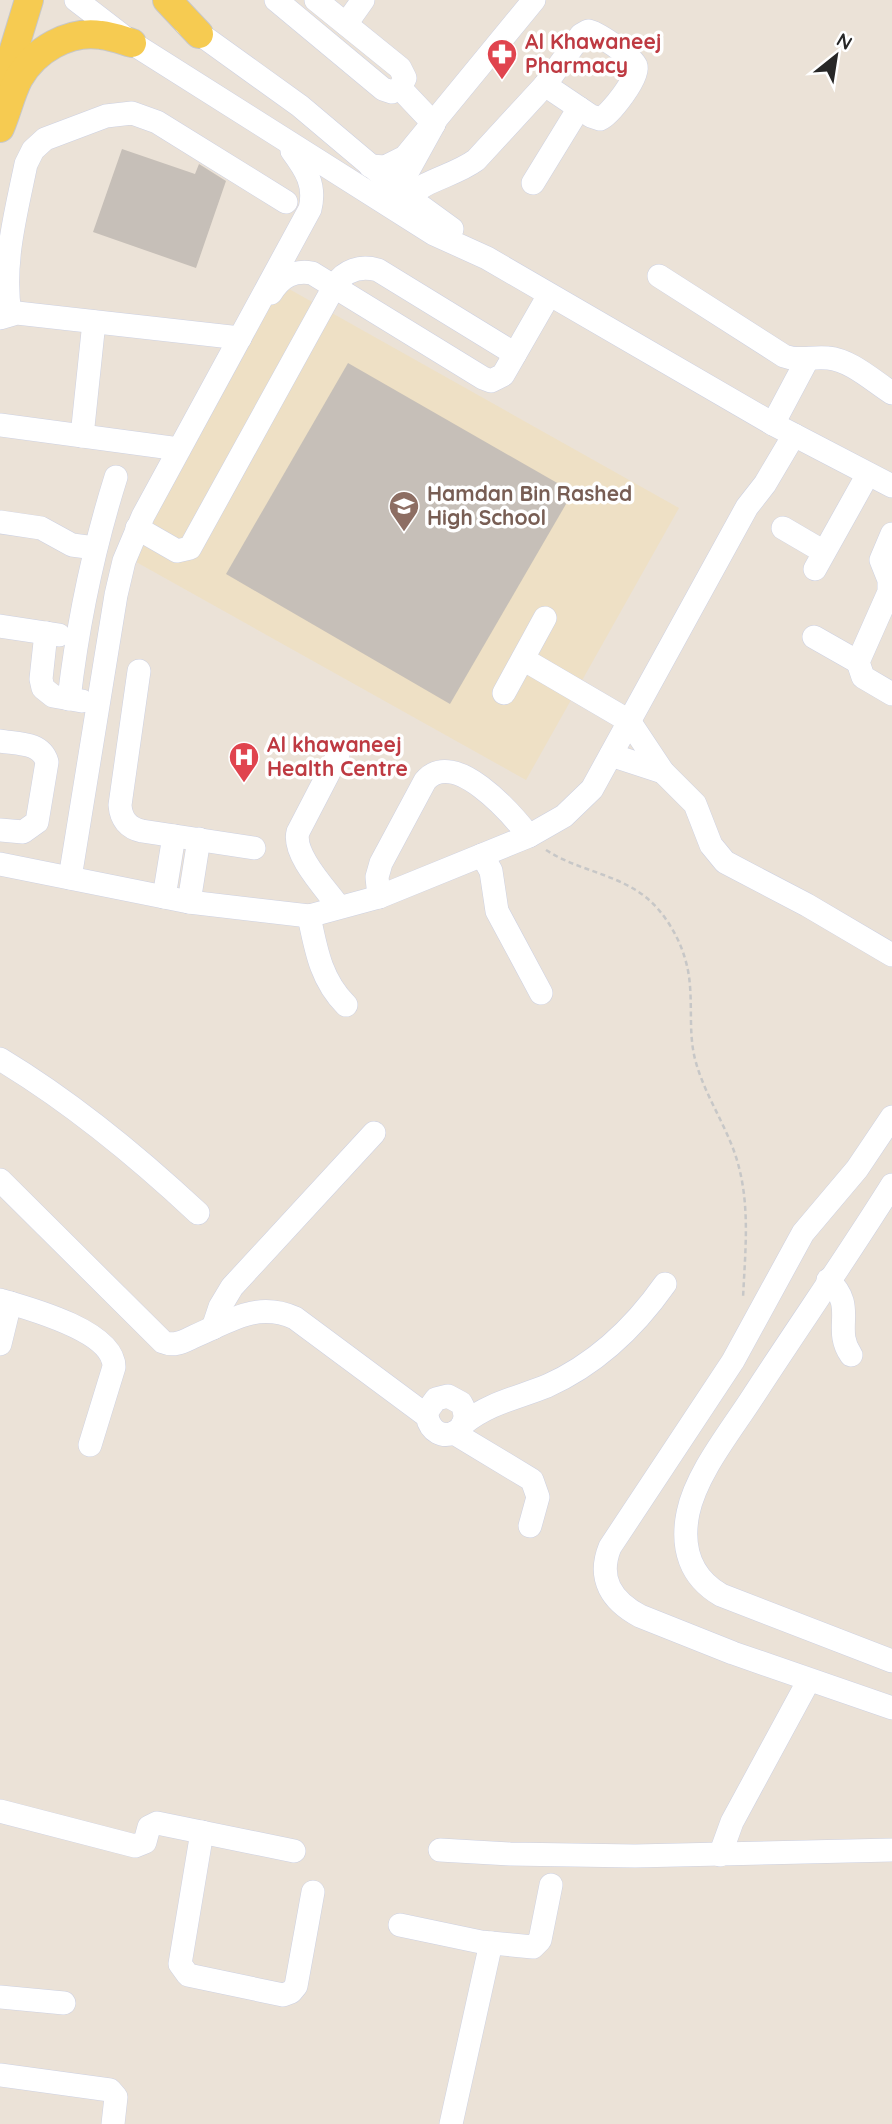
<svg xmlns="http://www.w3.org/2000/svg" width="892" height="2124" viewBox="0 0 892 2124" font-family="Quicksand,sans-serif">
<rect width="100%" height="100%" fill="#ebe2d7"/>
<polygon fill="#eee0c5" points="282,285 679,508 526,780 129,558"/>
<g fill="#c6bfb8">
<polygon points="122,149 195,174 199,164 226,181 196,268 93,232"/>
<polygon points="348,363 573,492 450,704 226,574"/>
</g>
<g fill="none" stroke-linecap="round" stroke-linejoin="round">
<g stroke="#cdd1e2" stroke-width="24">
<g id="minor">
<polyline points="76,0 132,43 434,234 487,258 773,424 892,486"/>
<polyline points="276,0 383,89 392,92 400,88 405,78 400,68 316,0"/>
<polyline points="186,24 300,106 408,197 452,229"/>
<polyline points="346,24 363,0"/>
<path d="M588,31C597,32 633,57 636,66C640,76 610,115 600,119L591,116L545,85L581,35Z"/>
<polyline points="400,88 434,124"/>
<polyline points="370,166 385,167 405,157 534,0"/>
<polyline points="533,183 579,108"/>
<polyline points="384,190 398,189 434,124"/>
<path d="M408,197C427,179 454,176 476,160L545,85"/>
<path d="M659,276L784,356C800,362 812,356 828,358C851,360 873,381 892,393"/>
<path d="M271,293C281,277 293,270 312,273L483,378L491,381L503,375L549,295"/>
<path d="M10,314C2,263 16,213 26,164L33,150L45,139L106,116L132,113L157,122L286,202"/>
<polyline points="0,318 17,313 240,338"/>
<polyline points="773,424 807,360"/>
<polyline points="0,425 179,449"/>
<polyline points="82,436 94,322"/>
<polyline points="0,522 41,528 72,545 95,548"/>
<path d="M137,528L177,551L190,548L335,285C345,270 360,265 378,270L515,354"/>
<polyline points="783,528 824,552"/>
<polyline points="892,534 881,560 889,580 889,592 858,662 863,677 892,694"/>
<polyline points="815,569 868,474"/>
<polyline points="0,626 59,635"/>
<polyline points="46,633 41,679 43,688 53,696 82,701"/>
<polyline points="814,637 858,662"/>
<polyline points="523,659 629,721 663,772 695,804 711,845 725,862 807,905 892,955"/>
<path d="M139,671L120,805C121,819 128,828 142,831L254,848"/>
<polyline points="504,693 545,618"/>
<path d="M69,699C78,622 93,550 116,477"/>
<path d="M0,741C18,744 41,742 47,762L37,822L23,832L0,830"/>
<path d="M338,755L298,832C292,854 326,889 339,907"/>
<polyline points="611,755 663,772"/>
<polyline points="482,855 491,871 497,911 541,993"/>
<polyline points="0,864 189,902 309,916 379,897 529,836 564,816 592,789 747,507 765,484 794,435"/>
<path d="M70,878L116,595L124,561L143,516L310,209C316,185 306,170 292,151"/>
<polyline points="164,897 174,836"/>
<path d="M379,897L377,877L381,863L425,781C454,747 511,813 529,836"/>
<polyline points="189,902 199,839"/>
<path d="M309,916C316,950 321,980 346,1005"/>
<path d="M0,1059C73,1103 136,1155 198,1213"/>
<path d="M892,1117L857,1169L803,1233L733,1361L610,1547C597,1579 612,1601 640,1616L733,1653L892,1708"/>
<path d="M0,1180L163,1342C175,1347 184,1341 195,1336C230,1321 257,1301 295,1318L427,1416C434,1450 478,1432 461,1403L448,1396L436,1399L428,1410L427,1416"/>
<path d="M892,1185C847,1257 798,1327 752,1398C730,1432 696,1474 688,1513C681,1548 690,1577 721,1595L892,1661"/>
<path d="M828,1280C858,1307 832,1328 851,1355"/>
<path d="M0,1300C28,1308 114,1331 114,1367L90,1445"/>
<polyline points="213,1328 220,1307 232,1287 374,1133"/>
<polyline points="0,1344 10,1303"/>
<path d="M463,1424C489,1403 517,1398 547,1386C596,1364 634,1328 665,1284"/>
<polyline points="454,1433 532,1480 538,1497 530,1526"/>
<polyline points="0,1811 135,1846 145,1842 149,1827 157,1823 294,1851"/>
<polyline points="202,1832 180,1964 188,1975 283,1995 291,1992 296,1986 313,1892"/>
<polyline points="440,1850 510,1854 635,1856 892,1850"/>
<polyline points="720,1855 732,1822 809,1680"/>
<polyline points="400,1925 481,1942 533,1947 540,1940 551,1885"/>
<polyline points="0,1997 64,2003"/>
<polyline points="0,2075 110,2090 116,2097 113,2124"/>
<polyline points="451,2124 491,1943"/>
</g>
</g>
<g stroke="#c7c7c7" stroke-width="30">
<g id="major">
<polyline points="167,0 199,34"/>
<polyline points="1,92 29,0"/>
<path d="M0,128C7,112 11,93 19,78C35,50 69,30 101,35C111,36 122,40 132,43"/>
</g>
</g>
<path stroke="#c7c7c7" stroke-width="2.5" stroke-dasharray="5 3.5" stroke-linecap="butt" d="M546,850C583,874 628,874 658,909C676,930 688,957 690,986C692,1011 689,1035 695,1059C704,1094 725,1123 736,1157C751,1204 745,1251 743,1299"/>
<use href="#minor" stroke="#fff" stroke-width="23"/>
<use href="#major" stroke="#f6cb51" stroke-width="28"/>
</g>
<defs>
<g id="pharmacy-pin" transform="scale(1.575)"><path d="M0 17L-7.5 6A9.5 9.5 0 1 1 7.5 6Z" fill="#e0444e" stroke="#fff"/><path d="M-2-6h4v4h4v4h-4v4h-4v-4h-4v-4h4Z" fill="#fff"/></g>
<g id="school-pin" transform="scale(1.575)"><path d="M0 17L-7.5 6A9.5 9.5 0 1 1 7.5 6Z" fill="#8d6e63" stroke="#fff"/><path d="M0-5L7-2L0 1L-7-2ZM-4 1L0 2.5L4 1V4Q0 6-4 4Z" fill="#fff"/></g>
<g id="hospital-pin" transform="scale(1.575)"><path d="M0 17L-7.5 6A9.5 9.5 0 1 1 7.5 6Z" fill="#e0444e" stroke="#fff"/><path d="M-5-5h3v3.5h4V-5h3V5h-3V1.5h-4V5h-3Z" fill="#fff"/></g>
</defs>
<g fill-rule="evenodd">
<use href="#pharmacy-pin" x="502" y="54"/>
<use href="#school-pin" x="404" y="506"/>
<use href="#hospital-pin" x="244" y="757"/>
</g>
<g text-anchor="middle" stroke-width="7" stroke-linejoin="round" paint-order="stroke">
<g font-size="21" font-weight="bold" fill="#be3a42" stroke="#fff" text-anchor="start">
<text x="525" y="49">Al Khawaneej<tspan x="525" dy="24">Pharmacy</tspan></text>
<text x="267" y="752">Al khawaneej<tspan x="267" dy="24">Health Centre</tspan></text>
</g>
<g font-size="21" font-weight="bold" fill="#785e54" stroke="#fff" text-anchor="start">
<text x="427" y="501">Hamdan Bin Rashed<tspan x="427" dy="24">High School</tspan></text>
</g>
</g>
<g transform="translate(836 56) rotate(30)" stroke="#ffffff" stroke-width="5" paint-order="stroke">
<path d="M0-5L12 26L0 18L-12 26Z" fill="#272727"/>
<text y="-10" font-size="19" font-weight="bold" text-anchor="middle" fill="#272727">N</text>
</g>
</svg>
